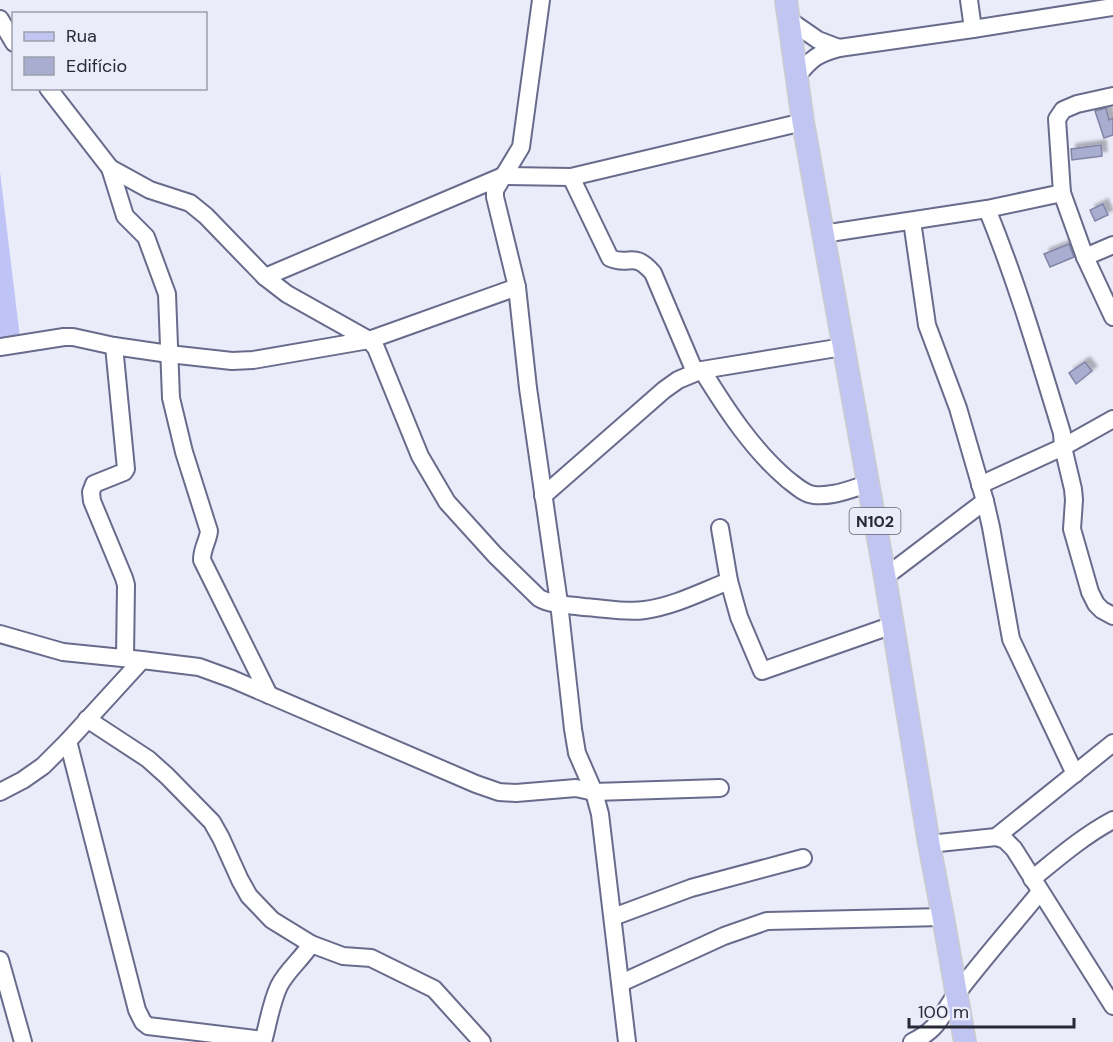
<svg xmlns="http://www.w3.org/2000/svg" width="1113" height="1042" viewBox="0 0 1113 1042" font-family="'DM Sans',sans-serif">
<defs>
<filter id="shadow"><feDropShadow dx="5" dy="-5" stdDeviation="1.5" flood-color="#0004"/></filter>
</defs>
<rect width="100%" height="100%" fill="#eaecfa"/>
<polygon fill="#bec4f6" points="0,172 20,338 0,340"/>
<g fill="#a9adcf" stroke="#8285a6" stroke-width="1.5" filter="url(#shadow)">
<polygon points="1106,108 1109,120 1113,118 1113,135 1104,138 1095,111"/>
<polygon points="1101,145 1102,156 1072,160 1071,149"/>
<polygon points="1103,204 1108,215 1095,221 1090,210"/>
<polygon points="1069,244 1074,257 1050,267 1044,254"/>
<polygon points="1085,362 1092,371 1076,384 1069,373"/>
</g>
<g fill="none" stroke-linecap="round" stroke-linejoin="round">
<g stroke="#686b8b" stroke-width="20">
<g id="minor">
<polyline points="541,0 521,147 495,190 495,197 517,287 528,388 559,603 573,729 577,753 594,792 600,814 627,1042"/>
<polyline points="969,0 973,29"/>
<polyline points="0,19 14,43"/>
<polyline points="789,20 818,40 839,48"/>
<path d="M797,76C812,58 817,54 839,48L973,29L1113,7"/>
<path d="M48,88L110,168L150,190L190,203L206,216L265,277L287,294L369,340L376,348L420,456L447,502L495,555L539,598C551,605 569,605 584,607C604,608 625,613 645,610C674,606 701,592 729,581"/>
<path d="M110,168L125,216L146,237L167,294L171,398L184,452L209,531C208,541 202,548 202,560L269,695"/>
<path d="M571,177L610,258C630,267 633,250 653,273L695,372"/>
<polyline points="1062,193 1085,257 1113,317"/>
<path d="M987,209C1017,282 1039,358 1062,433L1063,447L1073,489L1074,500L1072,529L1090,592L1096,604L1102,610L1113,616"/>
<polyline points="912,221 927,325 958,408 985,501 991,527 1011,639 1075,774"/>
<polyline points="823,234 987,209 1062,193 1057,119 1063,110 1077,104 1113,96"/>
<polyline points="1085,257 1113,245"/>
<polyline points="265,277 503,176 571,177 803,122"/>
<polyline points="114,346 126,469 124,472 94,484 91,492 92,501 124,578 126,585 125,658"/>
<polyline points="0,347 64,337 73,337 114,346 169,354 232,361 253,360 369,340 517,287"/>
<path d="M702,370C726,409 752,449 787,479C795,485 804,494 814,495C833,497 850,489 868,484"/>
<polyline points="980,485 1063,447 1113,419"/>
<polyline points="543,496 664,390 678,380 702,370 843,347"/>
<polyline points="720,528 729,581 739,617 762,671 893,625"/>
<polyline points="885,577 985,501"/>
<polyline points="0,634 63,652 142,660 199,667 232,679 476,784 499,792 516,793 576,788 594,792 720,788"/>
<polyline points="87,719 148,759 167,776 212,822 221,838 240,880 249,896 272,920 311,944 343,956 371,958 434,989 482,1042"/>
<polyline points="68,741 137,1010 143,1022 148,1026 263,1040"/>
<polyline points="0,792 23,780 43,766 68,741 142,660"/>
<polyline points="996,837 1113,743"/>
<polyline points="929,844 996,837 1005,840 1014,849 1113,1006"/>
<path d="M1032,879C1058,858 1083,836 1113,820"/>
<polyline points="613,917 691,888 803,858"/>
<polyline points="0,960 23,1042"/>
<polyline points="621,983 724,936 767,921 943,917"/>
<path d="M263,1042C268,1024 271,1003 279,986C287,970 302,959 311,944"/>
<path d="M912,1042C941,1028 940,1015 958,992C984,958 1013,925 1040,892"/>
</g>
</g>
<g stroke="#cbcccf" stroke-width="24">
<polyline id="major" points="786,0 803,122 885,577 929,844 943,917 965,1042"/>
</g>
<use href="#minor" stroke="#fff" stroke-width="16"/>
<use href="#major" stroke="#c1c5f2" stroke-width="21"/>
</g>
<g text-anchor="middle" stroke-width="5" stroke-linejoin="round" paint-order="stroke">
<rect fill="#eaecfa" stroke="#626472" stroke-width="1.5" x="849.5" y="508" width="51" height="26" rx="4.5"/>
<g font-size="16" font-weight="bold" fill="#282937">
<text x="875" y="527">N102</text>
</g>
</g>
<rect x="12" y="12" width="195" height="78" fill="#eaecfa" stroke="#9c9eac" stroke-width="1.5"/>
<rect x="24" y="32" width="30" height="9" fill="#c1c5f2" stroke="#9c9eac" stroke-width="1.5"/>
<text x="66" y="42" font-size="18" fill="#282937">Rua</text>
<rect x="24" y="57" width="30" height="18" fill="#a9adcf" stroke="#9c9eac" stroke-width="1.5"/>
<text x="66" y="72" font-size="18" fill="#282937">Edifício</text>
<path d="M909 1018v9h165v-9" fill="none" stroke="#282937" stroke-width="3"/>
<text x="918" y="1018" font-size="18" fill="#282937" stroke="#eaecfa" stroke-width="4.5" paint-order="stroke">100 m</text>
</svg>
